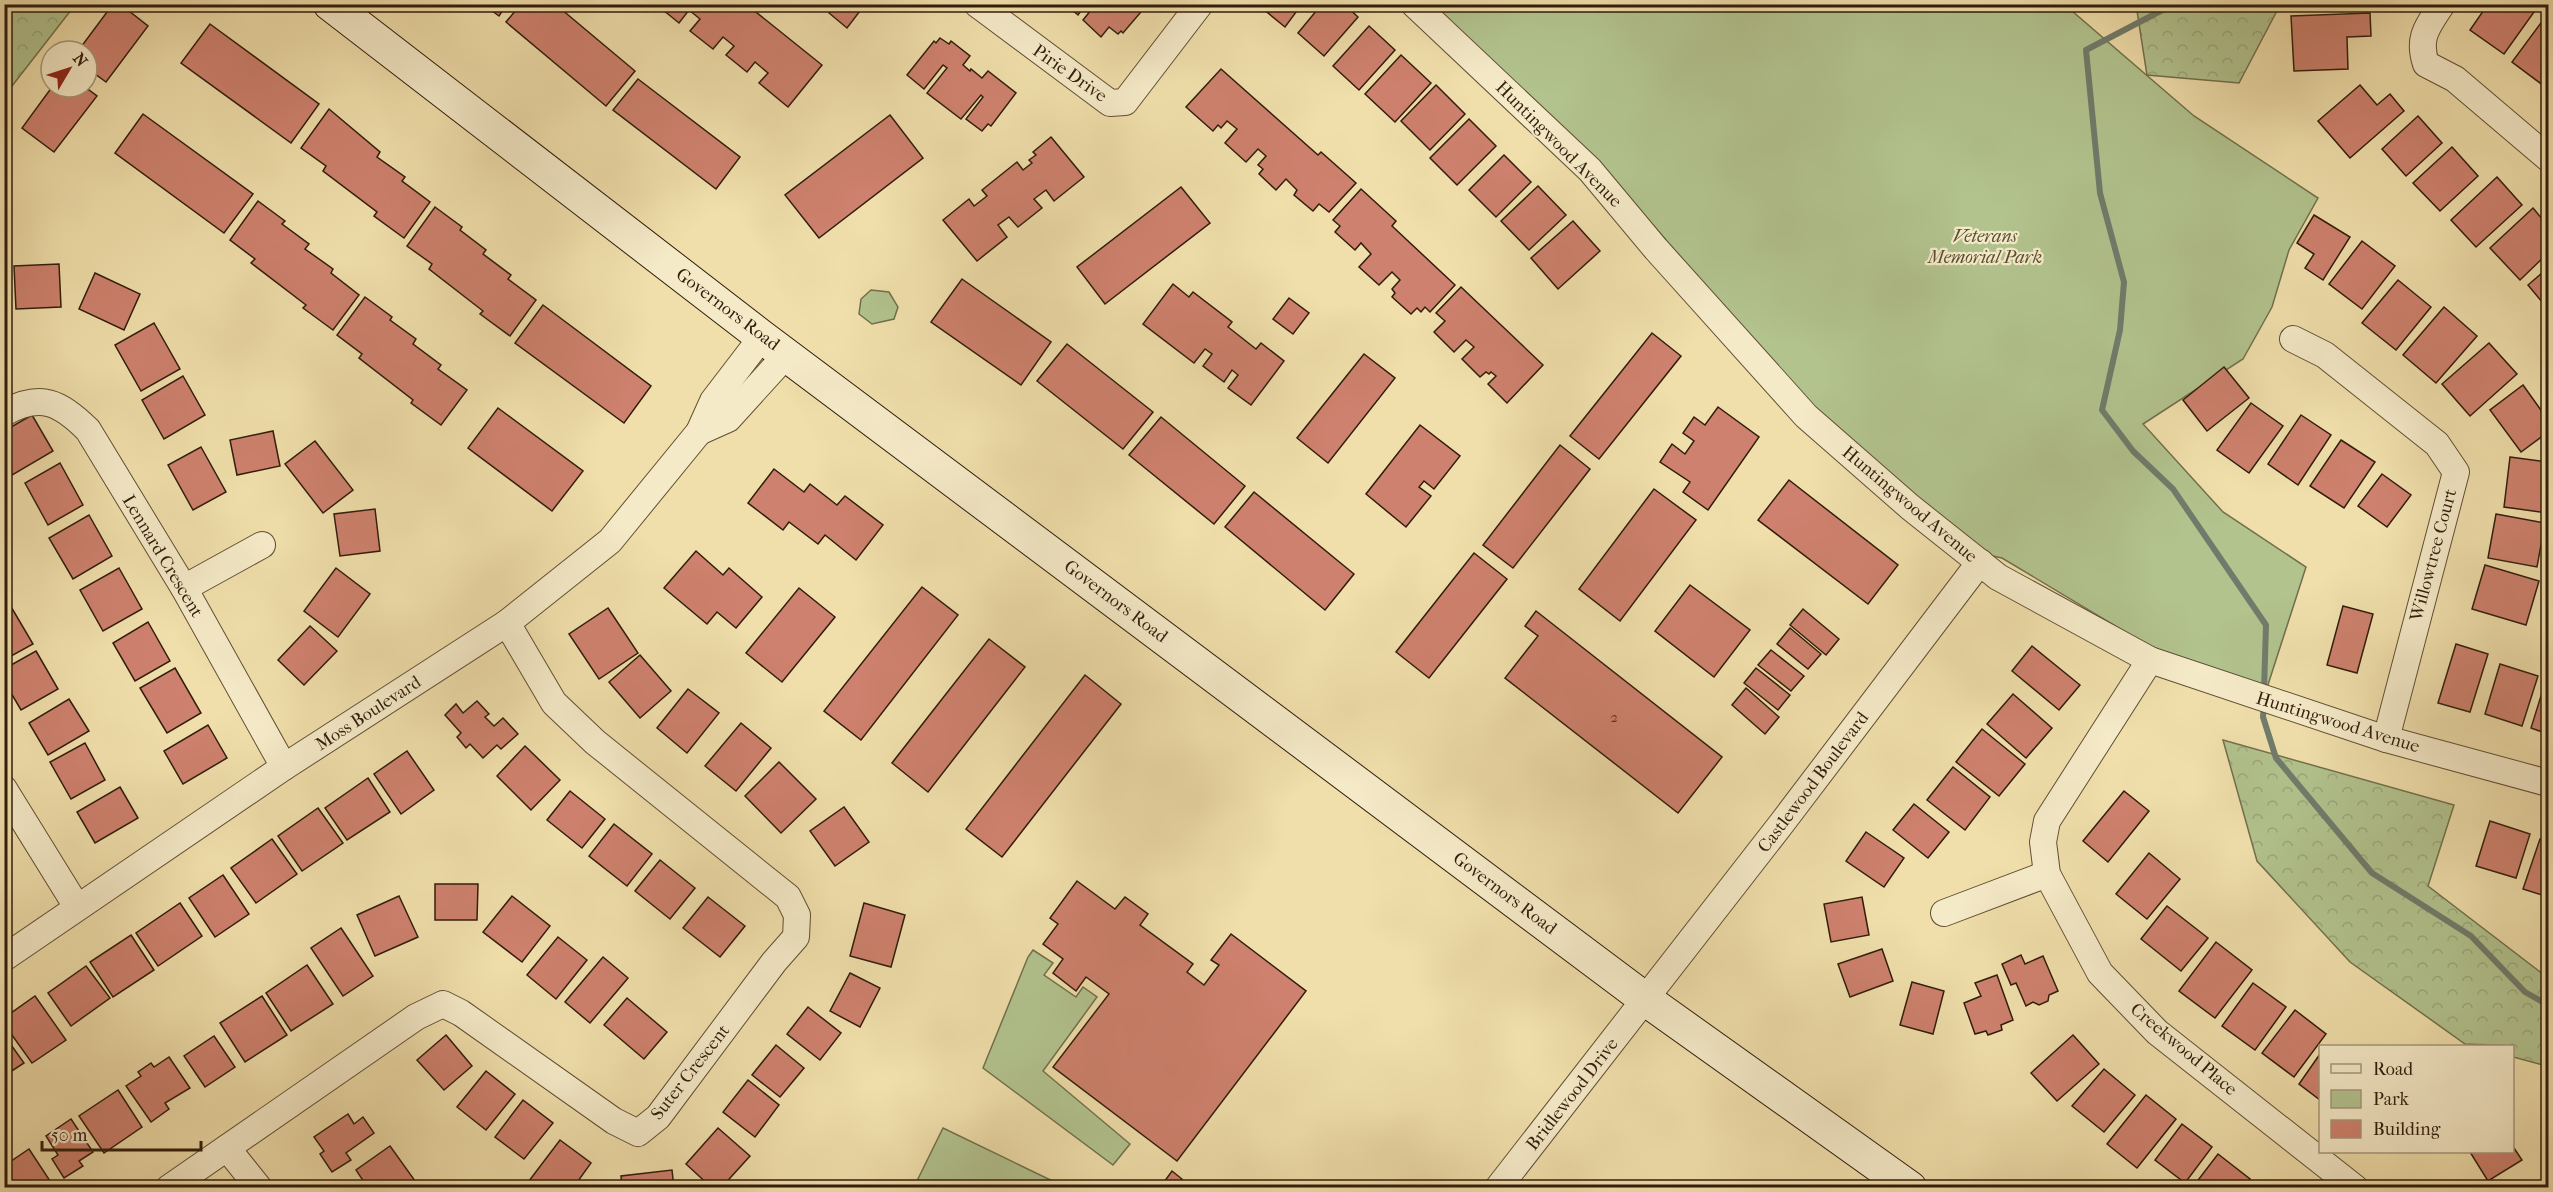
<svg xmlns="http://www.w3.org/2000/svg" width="2553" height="1192" viewBox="0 0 2553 1192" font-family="'IM FELL French Canon',serif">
<defs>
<pattern id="forest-crowns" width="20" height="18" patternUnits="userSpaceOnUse" patternTransform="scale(1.5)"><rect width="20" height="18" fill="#b2c38e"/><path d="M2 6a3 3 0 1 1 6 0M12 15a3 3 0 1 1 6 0" fill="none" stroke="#99a779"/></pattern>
</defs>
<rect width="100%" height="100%" fill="#f0dfab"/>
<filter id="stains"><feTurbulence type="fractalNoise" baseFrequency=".00333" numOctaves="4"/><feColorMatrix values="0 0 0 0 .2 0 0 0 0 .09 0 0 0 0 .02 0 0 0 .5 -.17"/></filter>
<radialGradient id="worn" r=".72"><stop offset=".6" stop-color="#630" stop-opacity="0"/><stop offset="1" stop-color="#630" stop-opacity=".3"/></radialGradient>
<g fill="url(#forest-crowns)" stroke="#71704c" stroke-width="1.5">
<polygon points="5,4 75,5 5,95 4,5"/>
<polygon points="2070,5 2280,5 2239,83 2147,75 2137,11"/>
<polygon points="2223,740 2454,805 2428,886 2548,978 2548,1072 2543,1065 2513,1057 2512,1046 2465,1044 2350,962 2257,861"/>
</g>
<g fill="#b2c38e" stroke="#71704c" stroke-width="1.5">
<polygon points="1433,5 2065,5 2194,116 2318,198 2289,250 2272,307 2243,359 2143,424 2223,512 2306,567 2265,694 2157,651 2002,558 1988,555 1908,494 1815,411 1652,224 1567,133"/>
<polygon points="871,290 889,292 898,307 894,319 872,324 859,314 861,299"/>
<polygon points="1033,950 1053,963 1044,975 1076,997 1083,987 1097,997 1043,1071 1130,1144 1113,1165 983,1068 1028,957"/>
<polygon points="943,1128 1065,1187 914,1187"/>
</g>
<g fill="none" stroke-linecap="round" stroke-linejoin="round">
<g stroke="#707c6b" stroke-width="6">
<polyline points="2174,4 2086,50 2100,193 2124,282 2120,330 2102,410 2133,451 2173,489 2266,625 2264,690"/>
<polyline points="2264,703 2263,717 2276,758 2372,873 2471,936 2525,992 2548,1005"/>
</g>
</g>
<g fill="#ce816e" stroke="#301d0b" stroke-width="1.5">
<polygon points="113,4 120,4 148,26 106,82 87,68 87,51 78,51"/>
<polygon points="483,4 507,4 499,16"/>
<polygon points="521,4 555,4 635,71 606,106 506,22"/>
<polygon points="746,4 822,65 788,107 759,83 768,73 755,62 747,72 726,55 734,46 723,37 713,49 690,31 700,19 689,10 679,23 657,5"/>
<polygon points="836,4 869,4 866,9 863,7 847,28 829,13"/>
<polygon points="1065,4 1086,4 1078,15"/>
<polygon points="1096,4 1144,4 1146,6 1123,33 1121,31 1118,34 1109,27 1101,37 1083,20"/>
<polygon points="1257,4 1302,4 1285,27"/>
<polygon points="1322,4 1344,4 1358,17 1324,56 1298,33"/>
<polygon points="2488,4 2539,5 2504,54 2470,30"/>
<polygon points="2370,13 2371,36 2347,37 2348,69 2294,71 2291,16"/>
<polygon points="2546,16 2548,18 2548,80 2544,86 2512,62"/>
<polygon points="210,24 319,104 291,143 181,63"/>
<polygon points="1369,26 1395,50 1359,90 1333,66"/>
<polygon points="940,38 949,44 951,41 970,56 963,65 970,71 971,69 982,78 988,71 1016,93 991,126 988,124 982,131 966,119 983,97 981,95 961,119 927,93 947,68 943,65 924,89 907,75 934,41 936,43"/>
<polygon points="1401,55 1431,83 1395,122 1365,94"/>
<polygon points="1221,69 1318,155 1321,152 1356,183 1329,212 1319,204 1313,211 1294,195 1297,190 1286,179 1276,190 1259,174 1263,169 1258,165 1266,156 1258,149 1246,162 1225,143 1237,129 1227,121 1221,128 1218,125 1213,131 1186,107"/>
<polygon points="638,79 740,157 716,189 613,110"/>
<polygon points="1436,85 1465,114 1430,150 1401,121"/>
<polygon points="2360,85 2377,105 2390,94 2404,111 2350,158 2318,121"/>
<polygon points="52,87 85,87 97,96 54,152 22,128"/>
<polygon points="329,109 380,152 377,157 405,177 402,181 430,202 404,238 374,216 377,212 323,171 326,166 301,148"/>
<polygon points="143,114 253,194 224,233 115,153"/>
<polygon points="890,115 923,158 819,238 785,195"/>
<polygon points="2418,116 2442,143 2406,176 2382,149"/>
<polygon points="1469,119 1496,146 1457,185 1430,158"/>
<polygon points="1051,137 1084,177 1054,201 1046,190 1034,199 1042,208 1018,227 1009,217 998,225 1007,237 977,261 943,220 969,199 974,206 987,196 982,190 1017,162 1023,170 1032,163 1029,160 1036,155 1033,152"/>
<polygon points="2452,147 2478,176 2440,211 2413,183"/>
<polygon points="1504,155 1531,182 1496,217 1469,190"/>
<polygon points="2497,177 2522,205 2476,247 2451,220"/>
<polygon points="1538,186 1566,215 1529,250 1501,221"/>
<polygon points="1181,187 1210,223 1105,304 1077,267"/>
<polygon points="1361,189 1396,221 1392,226 1455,285 1430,312 1425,307 1421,312 1417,308 1411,314 1392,297 1395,293 1392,289 1400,280 1392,272 1379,285 1359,267 1371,254 1361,243 1355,250 1335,232 1340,226 1333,220"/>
<polygon points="258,201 285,221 282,224 309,244 305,249 333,269 331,273 359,295 333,330 303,308 306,305 251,263 255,259 230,240"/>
<polygon points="435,207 462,227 460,230 486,250 483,254 511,275 508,279 536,300 510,336 480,314 483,311 429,269 432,264 407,246"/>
<polygon points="2533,208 2548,226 2548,253 2520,280 2490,248"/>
<polygon points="2314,215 2350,237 2323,280 2305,268 2314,254 2297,243"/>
<polygon points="1573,221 1600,251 1558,289 1531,258"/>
<polygon points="2362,241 2395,266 2362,309 2329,284"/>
<polygon points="59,264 61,307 16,309 14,266"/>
<polygon points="2548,268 2548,309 2528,285"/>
<polygon points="95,273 140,294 124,330 79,309"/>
<polygon points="962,279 1051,342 1021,385 931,322"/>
<polygon points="2398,280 2431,307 2396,350 2362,323"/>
<polygon points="1173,284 1189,297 1193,292 1232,322 1228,327 1256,349 1261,343 1284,361 1251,405 1228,388 1238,375 1232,370 1224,382 1203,366 1212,354 1205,349 1194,363 1143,324"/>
<polygon points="1461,287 1543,365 1507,403 1488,384 1496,376 1491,372 1489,374 1486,372 1480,377 1462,359 1474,347 1466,340 1454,352 1434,332 1445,321 1436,313"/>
<polygon points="365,297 392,317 390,320 416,339 413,344 441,365 438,369 467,390 441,425 411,403 413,400 359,358 362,354 337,335"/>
<polygon points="1289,298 1309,313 1293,334 1273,319"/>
<polygon points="543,305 651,386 624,423 515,343"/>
<polygon points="2444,307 2477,336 2436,383 2403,355"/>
<polygon points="154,323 180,369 141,391 115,345"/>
<polygon points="1652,333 1681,356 1599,459 1570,436"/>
<polygon points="2489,343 2517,374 2470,416 2442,384"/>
<polygon points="1067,344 1153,412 1123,449 1037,381"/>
<polygon points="1364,354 1395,378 1328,463 1297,438"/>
<polygon points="2224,367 2249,398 2207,431 2183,400"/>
<polygon points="183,376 205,415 164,439 142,400"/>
<polygon points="2523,385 2548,420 2548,432 2521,452 2490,410"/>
<polygon points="2251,403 2283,426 2249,473 2217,450"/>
<polygon points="1718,407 1759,437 1708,510 1683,492 1690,482 1660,462 1672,444 1685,454 1694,441 1683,433 1694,417 1705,425"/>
<polygon points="498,408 583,471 552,511 468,448"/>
<polygon points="32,415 53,451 7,478 4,474 4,431"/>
<polygon points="2301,415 2331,435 2298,485 2268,464"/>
<polygon points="1161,417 1245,486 1214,524 1129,455"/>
<polygon points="1420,425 1460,456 1434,489 1424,481 1419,487 1431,496 1406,527 1366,494"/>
<polygon points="273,431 280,466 237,475 230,440"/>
<polygon points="2341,440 2375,462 2344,508 2310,486"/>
<polygon points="315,441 353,490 323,513 285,464"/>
<polygon points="1560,445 1590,469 1513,568 1483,545"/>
<polygon points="201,447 226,492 193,510 168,465"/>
<polygon points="2510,457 2548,462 2548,513 2504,507"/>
<polygon points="60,463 83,505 48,525 25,483"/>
<polygon points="774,469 804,492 810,484 837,505 845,496 883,525 856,560 825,535 818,544 789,522 783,530 748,503"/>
<polygon points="2382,474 2411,495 2387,527 2358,506"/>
<polygon points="1789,480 1898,565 1868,604 1758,520"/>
<polygon points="1654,489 1696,520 1620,621 1579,589"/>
<polygon points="1254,492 1354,574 1325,610 1225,527"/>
<polygon points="375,509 380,551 340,556 334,514"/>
<polygon points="2496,514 2545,523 2537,567 2488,558"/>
<polygon points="89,515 112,556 73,579 49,538"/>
<polygon points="696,551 723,575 729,568 762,597 736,628 717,612 707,624 664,588"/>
<polygon points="1474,553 1507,579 1429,678 1396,652"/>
<polygon points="2485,565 2539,581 2526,625 2472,609"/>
<polygon points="119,568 142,609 103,631 80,590"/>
<polygon points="336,568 370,594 338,637 304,611"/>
<polygon points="1690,585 1750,630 1714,677 1655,631"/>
<polygon points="922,587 958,615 861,740 824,711"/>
<polygon points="799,588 835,617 782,682 746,653"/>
<polygon points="10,605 33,644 4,660 4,608"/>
<polygon points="2343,606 2373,614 2357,673 2327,665"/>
<polygon points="608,608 638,653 599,679 569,634"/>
<polygon points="1803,609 1839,639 1826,655 1790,625"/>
<polygon points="1536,611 1722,757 1678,813 1505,678 1538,636 1525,626"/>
<polygon points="148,622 170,661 135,681 113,643"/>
<polygon points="310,626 337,651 304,685 278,660"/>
<polygon points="1790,628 1821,654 1808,669 1777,644"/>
<polygon points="989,639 1025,667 928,792 892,763"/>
<polygon points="2456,644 2488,654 2470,712 2438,703"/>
<polygon points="2032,646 2080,685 2059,710 2012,671"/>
<polygon points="1771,650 1804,676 1791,691 1758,665"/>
<polygon points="36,651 58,689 21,710 4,681 4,669"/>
<polygon points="640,655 671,691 640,718 609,682"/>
<polygon points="2500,664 2538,676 2522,726 2485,714"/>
<polygon points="175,668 201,713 167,733 140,688"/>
<polygon points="1756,668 1790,695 1778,710 1744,683"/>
<polygon points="1085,675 1121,704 1002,857 966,829"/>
<polygon points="2546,680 2548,680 2548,734 2531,728"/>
<polygon points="1746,688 1779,717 1765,734 1732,705"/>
<polygon points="688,689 719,713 687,753 657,728"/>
<polygon points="2013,694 2052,728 2026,758 1987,724"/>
<polygon points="69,699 89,731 48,755 29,723"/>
<polygon points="477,701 489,714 485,717 494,726 503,718 518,734 501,749 497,745 483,758 470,744 466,748 457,737 461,733 445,715 456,704 463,713"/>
<polygon points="741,723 771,748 736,791 705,766"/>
<polygon points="208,725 227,758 183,784 164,751"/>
<polygon points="1982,729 2025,764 1999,796 1956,762"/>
<polygon points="85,743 105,780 71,799 50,762"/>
<polygon points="525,746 560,780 531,810 497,776"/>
<polygon points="407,751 434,790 401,814 374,774"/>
<polygon points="779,762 816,799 781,833 745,796"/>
<polygon points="1953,767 1990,797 1965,830 1927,800"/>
<polygon points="368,778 390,812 347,840 325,808"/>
<polygon points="120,787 138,818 95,843 77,812"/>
<polygon points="570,791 605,819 582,848 547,820"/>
<polygon points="2124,791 2149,811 2108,862 2083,841"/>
<polygon points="1914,804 1949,832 1928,858 1893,830"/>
<polygon points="844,807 869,842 835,866 810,831"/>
<polygon points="318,808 343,843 302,871 278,836"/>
<polygon points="2490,821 2530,834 2516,878 2476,866"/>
<polygon points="614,824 652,854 627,886 589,856"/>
<polygon points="1866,832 1904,858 1884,887 1846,861"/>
<polygon points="272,839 297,874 256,903 231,868"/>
<polygon points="2540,839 2548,842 2548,897 2523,889"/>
<polygon points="2149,853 2180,879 2147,919 2116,894"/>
<polygon points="660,860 695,888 670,919 635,891"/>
<polygon points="223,875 249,914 215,937 189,898"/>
<polygon points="1077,881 1115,909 1125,897 1148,914 1140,925 1193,964 1187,972 1204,985 1219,965 1211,960 1231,934 1306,991 1177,1161 1053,1067 1109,994 1086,977 1076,991 1053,973 1063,959 1043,944 1058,924 1050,918"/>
<polygon points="435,884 478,884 477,920 435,920"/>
<polygon points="399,896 418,937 375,956 357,915"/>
<polygon points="512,896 550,926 522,962 483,932"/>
<polygon points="708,897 745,926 720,957 683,928"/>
<polygon points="1862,897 1869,935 1831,942 1824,904"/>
<polygon points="180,903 202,936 158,966 136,933"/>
<polygon points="864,903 905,915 891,967 850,956"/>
<polygon points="2167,906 2208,938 2181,971 2141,939"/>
<polygon points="341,928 373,976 343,996 311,948"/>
<polygon points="131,935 154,970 113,997 90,962"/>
<polygon points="558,937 587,960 556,999 527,975"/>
<polygon points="2216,942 2252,970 2215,1018 2179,991"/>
<polygon points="1882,949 1893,981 1850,997 1838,964"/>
<polygon points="2021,955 2025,964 2043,956 2058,991 2049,995 2048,1001 2039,1005 2033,1002 2026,1006 2016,983 2011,985 2002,964"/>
<polygon points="603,957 628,978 590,1023 565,1002"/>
<polygon points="307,965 333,1004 291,1031 266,993"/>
<polygon points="86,966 110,998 71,1026 48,993"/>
<polygon points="850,973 880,988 860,1027 830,1011"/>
<polygon points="1997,975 2013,1020 2001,1025 2002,1030 1988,1035 1986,1031 1975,1034 1964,1003 1981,996 1975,983"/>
<polygon points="1912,982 1944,991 1933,1034 1900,1025"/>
<polygon points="2253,983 2286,1007 2255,1050 2222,1026"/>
<polygon points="35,996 66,1040 32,1063 4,1024 4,1018"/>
<polygon points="262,996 287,1035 245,1062 220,1023"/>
<polygon points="627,998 667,1032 644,1059 604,1025"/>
<polygon points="808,1007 841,1033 820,1060 787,1034"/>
<polygon points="2295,1010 2326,1034 2294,1077 2262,1053"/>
<polygon points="4,1035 24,1063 4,1076"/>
<polygon points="446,1035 472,1066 444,1090 417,1060"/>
<polygon points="2073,1035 2099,1064 2057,1101 2031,1073"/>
<polygon points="214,1036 235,1067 205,1087 184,1056"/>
<polygon points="776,1045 804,1068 780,1097 752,1075"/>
<polygon points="2320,1054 2320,1100 2299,1084"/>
<polygon points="169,1057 190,1088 165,1103 169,1109 151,1122 126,1086 141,1076 138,1072 151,1063 154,1067"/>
<polygon points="2104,1069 2135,1095 2104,1132 2072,1106"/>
<polygon points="486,1071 515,1094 486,1130 457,1107"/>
<polygon points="748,1080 779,1105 755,1137 723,1112"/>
<polygon points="118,1090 142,1127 104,1153 79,1116"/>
<polygon points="2146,1095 2176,1119 2137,1168 2107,1144"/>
<polygon points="523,1100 553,1123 524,1159 495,1137"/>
<polygon points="348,1114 354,1124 363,1117 374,1133 346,1153 351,1160 332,1172 320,1154 324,1151 314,1137"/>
<polygon points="71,1119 93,1152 79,1161 83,1166 64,1178 52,1159 58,1155 46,1136"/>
<polygon points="2182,1124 2212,1147 2185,1183 2155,1160"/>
<polygon points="718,1128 750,1156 721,1188 712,1188 686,1164"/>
<polygon points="560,1140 591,1163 573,1188 537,1188 529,1181"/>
<polygon points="2512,1145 2522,1160 2488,1181 2470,1152 2512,1152"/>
<polygon points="390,1146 418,1185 414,1188 368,1188 356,1170"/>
<polygon points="29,1149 54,1187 4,1188 4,1166"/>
<polygon points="2218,1154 2250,1179 2244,1188 2192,1188"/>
<polygon points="672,1170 674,1188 622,1188 621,1176"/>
<polygon points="1172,1171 1182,1179 1175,1188 1164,1182"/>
</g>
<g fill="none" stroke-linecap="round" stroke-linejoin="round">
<g stroke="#604e33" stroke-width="28">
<g id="minor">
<polyline points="977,4 1110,103 1125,102 1200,4"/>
<polyline points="1414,4 1590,170 1656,249 1806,416 1910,507 1998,577 2150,660 2386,739 2548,783"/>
<path d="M2442,4C2428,26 2417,37 2426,64L2455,79L2548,158"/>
<polyline points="2293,339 2325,355 2437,444 2456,472 2386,739"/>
<path d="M4,413C41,392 61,403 88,430L184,588L284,767"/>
<polyline points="699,432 728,419 787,354"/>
<polyline points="184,588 262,545"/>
<polyline points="2150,660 2047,821 2043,842 2047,874 2100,973 2157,1032 2355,1188"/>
<polyline points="4,789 77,907"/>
<polyline points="1944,913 2047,874"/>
<polyline points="4,958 284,767 507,623 610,541 699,432 713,401 762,337"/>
<polyline points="227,1148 259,1188"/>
<polyline points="169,1188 416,1017 443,1004 461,1013 614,1121 638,1133 658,1117 774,962 796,937 797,915 788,897 595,742 554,703 507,623"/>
<polyline points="1498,1188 1782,823 1980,562"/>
</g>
</g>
<g stroke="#301d0b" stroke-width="35">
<polyline id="secondary" points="330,4 762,337 1645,999 1910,1188"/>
</g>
<use href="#minor" stroke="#f5eac8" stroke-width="26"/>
<use href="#secondary" stroke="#f5eac8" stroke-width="33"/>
</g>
<g text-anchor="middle" stroke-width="4.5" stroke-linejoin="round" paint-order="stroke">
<g font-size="15" fill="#583624">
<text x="1614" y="722">2</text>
</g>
<g font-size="18" fill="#301d0b" stroke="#f5eac8">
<text transform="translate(1070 73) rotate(35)" y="6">Pirie Drive</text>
<text transform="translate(1559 144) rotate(45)" y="6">Huntingwood Avenue</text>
<text transform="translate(728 309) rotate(37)" y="6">Governors Road</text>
<text transform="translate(1910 504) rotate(40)" y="6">Huntingwood Avenue</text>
<text transform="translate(2433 555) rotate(-75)" y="6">Willowtree Court</text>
<text transform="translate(163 556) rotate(59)" y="6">Lennard Crescent</text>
<text transform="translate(1116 601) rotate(37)" y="6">Governors Road</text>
<text transform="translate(368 713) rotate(-33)" y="6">Moss Boulevard</text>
<text transform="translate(2338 722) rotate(17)" y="6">Huntingwood Avenue</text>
<text transform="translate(1813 782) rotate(-53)" y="6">Castlewood Boulevard</text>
<text transform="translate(1505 893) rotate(37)" y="6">Governors Road</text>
<text transform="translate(2184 1049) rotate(40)" y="6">Creekwood Place</text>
<text transform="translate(690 1072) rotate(-52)" y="6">Suter Crescent</text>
<text transform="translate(1572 1094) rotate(-52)" y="6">Bridlewood Drive</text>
</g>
<g font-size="18" font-style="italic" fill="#574f32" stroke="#f5eac8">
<text x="1985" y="242">Veterans<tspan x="1985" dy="21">Memorial Park</tspan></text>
</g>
</g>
<rect width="2553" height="1192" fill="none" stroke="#f0dfab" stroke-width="24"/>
<rect x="6" y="6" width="2541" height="1180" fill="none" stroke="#301d0b" stroke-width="3"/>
<rect x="12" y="12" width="2529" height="1168" fill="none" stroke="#301d0b" stroke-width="1.5"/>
<rect x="2319" y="1045" width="195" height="108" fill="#f5eac8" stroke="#a6987c" stroke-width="1.5"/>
<rect x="2331" y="1064" width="30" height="9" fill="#f5eac8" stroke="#a6987c" stroke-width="1.5"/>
<text x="2373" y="1075" font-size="18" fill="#301d0b">Road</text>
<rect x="2331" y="1090" width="30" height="18" fill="#b2c38e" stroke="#a6987c" stroke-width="1.5"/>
<text x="2373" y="1105" font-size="18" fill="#301d0b">Park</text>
<rect x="2331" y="1120" width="30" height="18" fill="#ce816e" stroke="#a6987c" stroke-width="1.5"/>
<text x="2373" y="1135" font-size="18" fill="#301d0b">Building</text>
<g transform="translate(69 69) rotate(51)"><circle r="28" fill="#f5eac8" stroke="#a6987c" stroke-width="1.5"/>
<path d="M0-4.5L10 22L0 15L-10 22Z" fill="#8f2418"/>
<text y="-9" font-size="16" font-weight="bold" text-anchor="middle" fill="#301d0b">N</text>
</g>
<path d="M42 1141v9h159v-9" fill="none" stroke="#301d0b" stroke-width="3"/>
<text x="51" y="1141" font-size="18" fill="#301d0b" stroke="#f5eac8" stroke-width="4.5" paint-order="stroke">50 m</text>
<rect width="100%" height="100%" filter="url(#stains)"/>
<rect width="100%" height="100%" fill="url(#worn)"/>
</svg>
